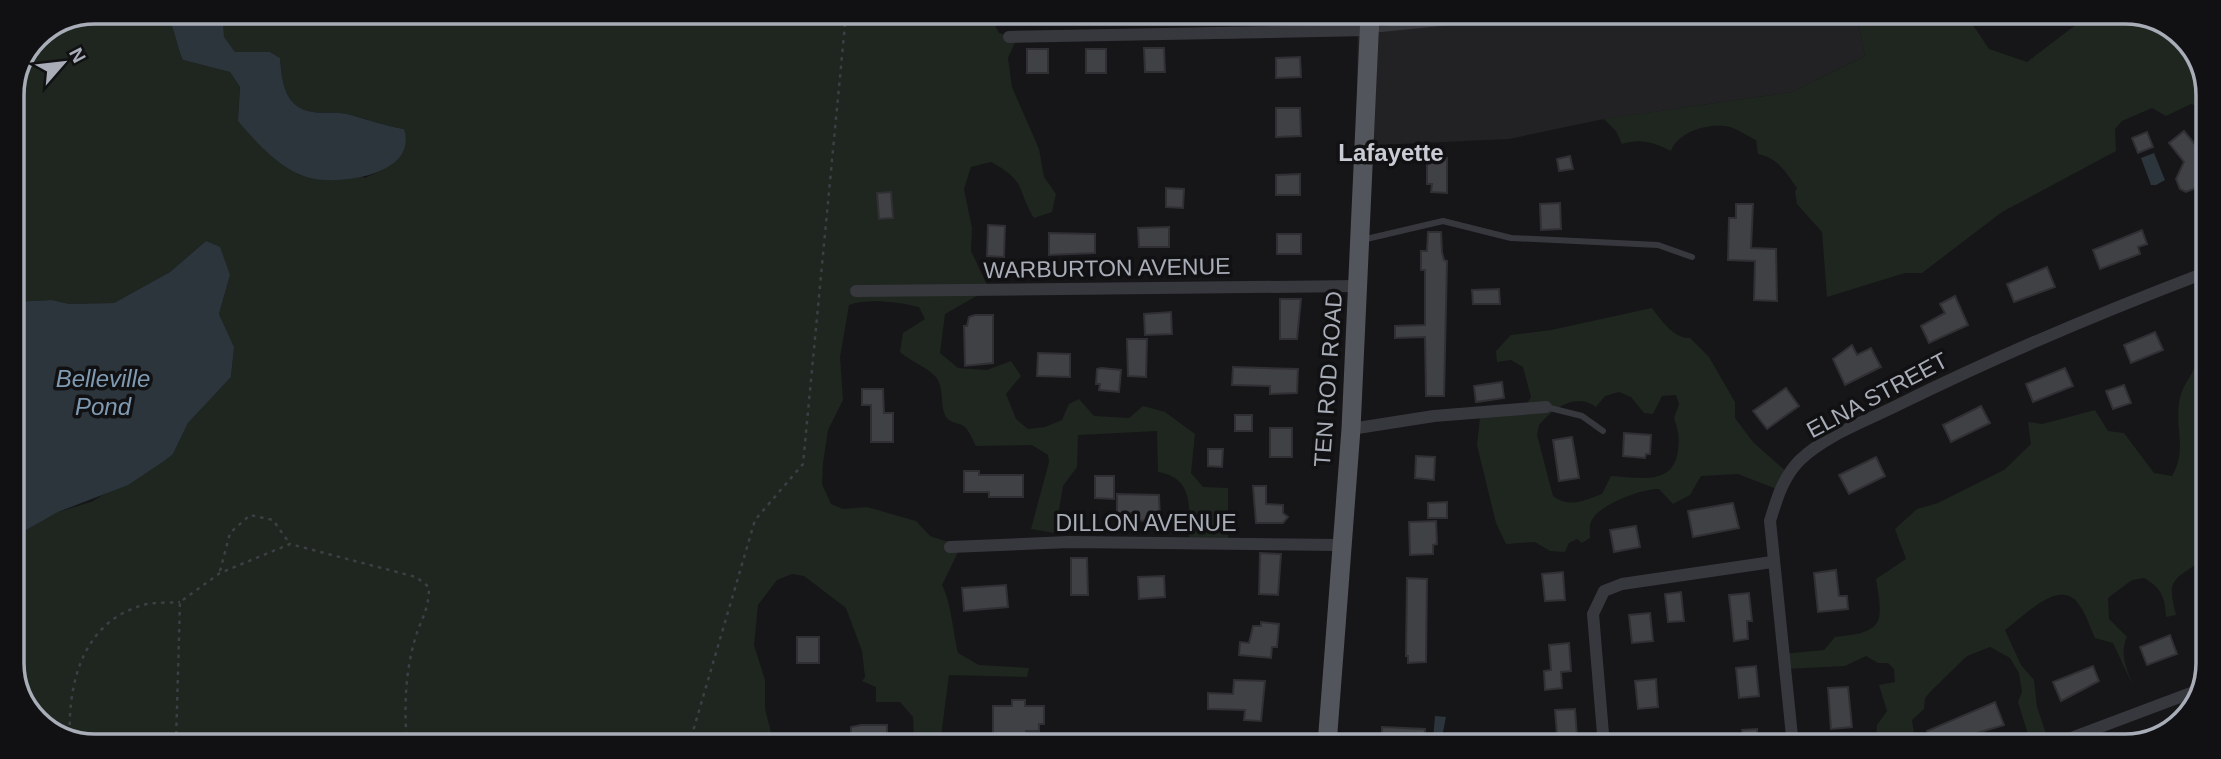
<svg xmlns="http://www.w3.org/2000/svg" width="2221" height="759" viewBox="0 0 2221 759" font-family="Helvetica,sans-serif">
<rect width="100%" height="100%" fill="#161618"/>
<polygon fill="#222225" points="1358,15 1857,16 1865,56 1792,92 1599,120 1509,139 1356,146"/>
<g fill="#1e261f" fill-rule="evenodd">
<path d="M96,12H163C176,26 175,43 183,60L230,72L240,87L238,121L365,178C395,164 400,163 404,129C385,126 369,120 351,115C339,111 325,114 313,112C284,108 282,81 280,58L270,52H235L223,37L222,13L989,14L999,33L1017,38L1008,58L1012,87L1039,149L1044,177L1056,194L1052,212L1034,218C1016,189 1028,182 991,162L971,167L964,189L972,228L971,251L989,289L945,314L940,353L958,368L987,370L1011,361L1021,376L1006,394L1016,419L1028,429L1045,427L1062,420L1069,404L1079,399L1094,416L1129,418L1143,406L1165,412L1195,434L1191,473L1203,487L1228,488V541L1189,543C1189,512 1196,478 1158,472L1157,431L1078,435L1077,467L1063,486L1055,533L1031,529L1049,462L1048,455L1032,445L976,446C973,441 970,432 965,427C959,422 951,424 946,417C940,407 944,392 938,380C932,369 911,362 900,352L903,333L925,319L919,307C899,302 867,298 849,305L840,357L843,400L828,430L823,463L822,484L831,504L843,509L867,507L916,521L930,536L961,546L942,585C951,602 953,632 958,653L979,665L1029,668L1027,677L949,675L940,744H914L913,717L900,702H876V687L862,681L865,677L862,651L846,608L804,576L792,574L777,580L758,605L754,645L765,680V709L774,744L69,742L30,714L12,669V538L58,512L91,502L173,454L188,423L231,377L234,347L219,314L230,275L206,241L170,272L114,303L69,304L52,300L12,302V90L37,36Z"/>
<path d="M1857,16H1956L1962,25L1969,19L1989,49L2027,62L2082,20L2081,16L2152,17L2191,45L2209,90L2208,102L2202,107L2191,104L2166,116L2152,108L2122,121L2115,129L2116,151L2002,212L1922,273H1905L1827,297L1822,232L1797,204L1795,192L1797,188C1785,172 1780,159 1758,154L1756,140C1748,136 1739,130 1730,127C1710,122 1678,131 1671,151C1654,142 1640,138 1622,144L1616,131L1604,119L1792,92L1865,56Z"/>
<path d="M1652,308C1661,320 1674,339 1690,338L1709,357L1735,402V418L1753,442L1788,473L1779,490L1738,474L1701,476L1690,495L1673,504L1659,489C1643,488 1597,505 1591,522C1589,526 1590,533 1590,538L1582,543L1577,539L1569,543L1565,552L1550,551L1535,542L1506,544L1496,523L1477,445L1480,418L1523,410L1531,397L1523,367L1511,360L1497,362L1496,351L1511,335L1551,330ZM1619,392L1631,397L1644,413L1653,414L1662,396L1676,395L1679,404L1674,418C1679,432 1680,441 1677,456C1670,486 1635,477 1611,476L1602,494C1583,501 1570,508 1553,496L1537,435L1539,425C1554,408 1576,392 1596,407L1605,396Z"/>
<path d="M2197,359L2207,360L2205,565L2198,563C2170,582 2168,581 2176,615L2166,617C2165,596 2161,588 2144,578L2132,580L2108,598L2109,619L2127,637C2119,654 2127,669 2133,686L2113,643L2095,638C2090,627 2085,611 2077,602C2058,579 2022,618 2005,630L2021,665L2034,680L2037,707L2049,743L2032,747L2018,702L2022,692L2019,673L2010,658L1990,647L1967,656L1931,691L1925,698L1924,709L1912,720L1916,746H1871L1876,739L1877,725L1887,711L1879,685L1895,682L1894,669L1888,663H1878L1866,656L1845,666L1784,669L1782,654L1824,650L1835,637C1883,632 1884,625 1876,579L1906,559L1895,529L1917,509L1938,503L2004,470L2031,444L2028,422L2042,424L2095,410L2108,431L2124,433L2154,473L2172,476C2189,447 2172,426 2181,394C2185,381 2195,373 2197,359Z"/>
</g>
<g fill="#2c353c">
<path d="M163,12L222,13L224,37L235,52H270L280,58C282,81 284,108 313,112C325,114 339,111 351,115C369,120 385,126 404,129C418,174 345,184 315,179C283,173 258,144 238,121L240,87L230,72L183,60C175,43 176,26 163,12Z"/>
<polygon points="2154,153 2165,180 2156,185 2151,185 2141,158"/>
<polygon points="206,241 220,247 230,275 219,314 234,347 231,377 188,423 173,454 164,461 128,485 58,512 12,538 12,302 52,300 69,304 114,303 170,272"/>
<polygon points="1435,716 1446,717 1441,742 1433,739"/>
</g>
<g fill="#404145" stroke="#303034" stroke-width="2">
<polygon points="1144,48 1164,48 1165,72 1145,72"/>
<rect x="1027" y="49" width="21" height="24"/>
<rect x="1086" y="49" width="20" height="24"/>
<polygon points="1300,57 1301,77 1276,78 1276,58"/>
<polygon points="1276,108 1300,108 1301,136 1276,137"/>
<polygon points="2184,131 2208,160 2208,215 2196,188 2186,192 2180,189 2176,179 2184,162 2169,143"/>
<polygon points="2147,132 2153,147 2138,153 2132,138"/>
<polygon points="1570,156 1573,169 1559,171 1557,159"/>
<polygon points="1427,157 1447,158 1447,193 1431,192 1432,184 1427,184"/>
<polygon points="1300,174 1300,195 1276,195 1276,175"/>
<polygon points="1166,188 1184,189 1183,208 1166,207"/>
<polygon points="891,192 893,218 879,219 877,193"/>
<polygon points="1560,203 1561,229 1541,230 1540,204"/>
<polygon points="1736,204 1753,204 1751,248 1776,249 1777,301 1754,300 1755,261 1728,260 1729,218 1736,218"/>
<polygon points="988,225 1005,226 1004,257 987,256"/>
<polygon points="1169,227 1169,247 1139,247 1138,228"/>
<polygon points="2142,230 2147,244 2138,247 2140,254 2100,269 2093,250"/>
<polygon points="1428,232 1441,232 1442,252 1444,260 1447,261 1444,396 1426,396 1425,337 1395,338 1395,326 1425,325 1425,270 1421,270 1421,251 1427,251"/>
<polygon points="1049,233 1095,234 1095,253 1049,255"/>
<rect x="1277" y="234" width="24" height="20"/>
<polygon points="2047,267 2055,287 2014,302 2007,284"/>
<polygon points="1499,289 1500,304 1473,304 1472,290"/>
<polygon points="1955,296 1968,325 1929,343 1921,326 1945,313 1940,304"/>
<polygon points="1280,299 1301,299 1297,339 1280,339"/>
<polygon points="1171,312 1172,334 1145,335 1144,314"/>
<polygon points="975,315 993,315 993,363 965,366 964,326 967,326 969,317"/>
<polygon points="2155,332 2163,350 2131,363 2124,345"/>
<polygon points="1127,339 1147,339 1146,377 1128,376"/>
<polygon points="1852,345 1857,355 1871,348 1881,367 1845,385 1833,359"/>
<polygon points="1038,353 1070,354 1070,377 1037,376"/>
<polygon points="1233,367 1298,369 1297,393 1270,394 1270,386 1232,385"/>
<polygon points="1101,368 1121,370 1119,392 1099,390 1100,384 1096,384 1097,369"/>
<polygon points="2065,368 2073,386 2033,402 2026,384"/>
<polygon points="1502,382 1504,398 1476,402 1474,386"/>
<polygon points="2124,385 2131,403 2113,409 2106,391"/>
<polygon points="1786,388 1799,406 1767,429 1753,411"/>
<polygon points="862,389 883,389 884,413 893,413 893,442 871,442 871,405 862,405"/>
<polygon points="1981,406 1990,423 1951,442 1943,425"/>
<rect x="1235" y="415" width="17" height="16"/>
<rect x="1270" y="428" width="22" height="29"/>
<polygon points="1624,433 1651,435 1650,454 1646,454 1645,458 1623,456"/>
<polygon points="1572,437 1579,478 1559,481 1553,440"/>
<polygon points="1208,449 1223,449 1222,467 1208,466"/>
<polygon points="1416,456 1435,457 1434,480 1415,478"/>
<polygon points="1876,457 1885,476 1849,494 1839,475"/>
<polygon points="964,471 979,471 979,475 1023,475 1023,497 989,497 989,492 964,492"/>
<polygon points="1095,476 1114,476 1114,499 1095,498"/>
<polygon points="1253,486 1266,486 1266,504 1283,505 1283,513 1288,517 1283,523 1256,523"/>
<polygon points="1117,494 1159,495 1160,520 1133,521 1133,513 1117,513"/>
<polygon points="1447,502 1447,518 1428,518 1428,503"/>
<polygon points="1733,503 1739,528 1693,537 1688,511"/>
<polygon points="1436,521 1437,544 1433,545 1433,554 1410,555 1409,522"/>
<polygon points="1636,526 1640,547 1614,552 1610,530"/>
<polygon points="1260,553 1281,554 1278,595 1259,594"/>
<polygon points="1071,558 1087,558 1088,595 1071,595"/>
<polygon points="1836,570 1839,596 1847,596 1848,609 1818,612 1814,573"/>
<polygon points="1563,572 1565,600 1545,601 1542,574"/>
<polygon points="1164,576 1165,597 1139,599 1138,577"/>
<polygon points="1407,578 1427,579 1426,662 1408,663 1408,656 1406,656"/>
<polygon points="1006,585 1008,607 964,611 962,588"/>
<polygon points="1681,592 1684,621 1668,622 1665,594"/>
<polygon points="1749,593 1752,621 1747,621 1748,639 1734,641 1729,595"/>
<polygon points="1650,613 1653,641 1632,643 1629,615"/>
<polygon points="1261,622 1279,624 1277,647 1272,647 1271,658 1239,655 1240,642 1249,643 1253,626 1261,626"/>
<polygon points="2170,635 2177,654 2147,665 2140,647"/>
<rect x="797" y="637" width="22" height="26"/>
<polygon points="1569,643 1571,671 1561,672 1562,688 1545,690 1544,671 1551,670 1549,645"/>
<polygon points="1756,666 1759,696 1739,698 1736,668"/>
<polygon points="2093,666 2099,681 2061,701 2053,682"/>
<polygon points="1656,679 1658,707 1638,709 1635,681"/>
<polygon points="1234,680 1265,681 1261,721 1244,720 1245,710 1208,709 1208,693 1233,694"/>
<polygon points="1848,687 1852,727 1831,729 1828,688"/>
<polygon points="1012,700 1025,700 1025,706 1044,706 1044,724 1039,724 1039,731 1026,731 1026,744 1004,744 1004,735 993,735 993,706 1012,706"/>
<polygon points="1995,702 2004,725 1933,746 1927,731"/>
<polygon points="1575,709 1577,736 1571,737 1571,746 1558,746 1555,710"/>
<polygon points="861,725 887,725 887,744 861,744 861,739 851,739 851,727"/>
<polygon points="1382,727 1425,729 1424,744 1381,745"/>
<polygon points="1757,729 1758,743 1743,744 1742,730"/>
</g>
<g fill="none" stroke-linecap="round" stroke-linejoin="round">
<g stroke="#3d3f44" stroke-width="2.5" stroke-dasharray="3.5 5" stroke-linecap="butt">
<polyline points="220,571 230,533 250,515 273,520 290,544"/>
<path d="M70,742C67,684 82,620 147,604C157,602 170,603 180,602"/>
<path d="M176,743L180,602L220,573L290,544L416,577L429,587C429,611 421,618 415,639C405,673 404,709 407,743"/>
<polyline points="686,744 691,738 755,520 803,464 846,14"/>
</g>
<g stroke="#37383d" stroke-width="6">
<polyline points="1371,30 1521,15"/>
<polyline points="1362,240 1443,221 1511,238 1658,245 1692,257"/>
<polyline points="1546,407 1582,416 1603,431"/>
</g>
<g stroke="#37383d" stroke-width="12">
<polyline points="1009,37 1369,30"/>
<polyline points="856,291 1359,286"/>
<polyline points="1351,429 1434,416 1546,407"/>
<polyline points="950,547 1069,542 1341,545"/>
<polyline points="1604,746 1593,614 1604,591 1622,584 1772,562"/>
<path d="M1793,746L1770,521C1777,498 1783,477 1800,460C1826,435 1866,421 1898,405C1999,355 2102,312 2207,272"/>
<polyline points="2047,747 2204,688"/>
</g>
<polyline stroke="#53555c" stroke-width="19" points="1327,745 1351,429 1370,15"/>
</g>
<g text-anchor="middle" stroke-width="7" stroke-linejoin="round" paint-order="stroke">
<g font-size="23" fill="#a8adb8" stroke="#111113">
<text transform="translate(1107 268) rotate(-1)" y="8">WARBURTON AVENUE</text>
<text transform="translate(1328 379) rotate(-86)" y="8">TEN ROD ROAD</text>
<text transform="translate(1877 395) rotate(-28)" y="8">ELNA STREET</text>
<text x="1146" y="531">DILLON AVENUE</text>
</g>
<g font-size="24" font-weight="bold" fill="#c9ccd4" stroke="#111113">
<text x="1391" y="161">Lafayette</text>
</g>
<g font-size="24" font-style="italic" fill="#7f9bb3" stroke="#111113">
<text x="103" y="387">Belleville<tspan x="103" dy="28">Pond</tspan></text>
</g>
</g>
<path d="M0 0H2221V759H0ZM95 24H2125A71 71 0 0 1 2196 95V663A71 71 0 0 1 2125 734H95A71 71 0 0 1 24 663V95A71 71 0 0 1 95 24Z" fill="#111113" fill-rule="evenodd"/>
<path fill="none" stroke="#a8adb8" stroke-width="3.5" d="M95 24H2125A71 71 0 0 1 2196 95V663A71 71 0 0 1 2125 734H95A71 71 0 0 1 24 663V95A71 71 0 0 1 95 24Z"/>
<g transform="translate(63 63) rotate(62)" stroke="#111113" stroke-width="5" paint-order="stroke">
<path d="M0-5L12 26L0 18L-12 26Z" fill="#a8adb8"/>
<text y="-10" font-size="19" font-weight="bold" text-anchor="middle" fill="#a8adb8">N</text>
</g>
</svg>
